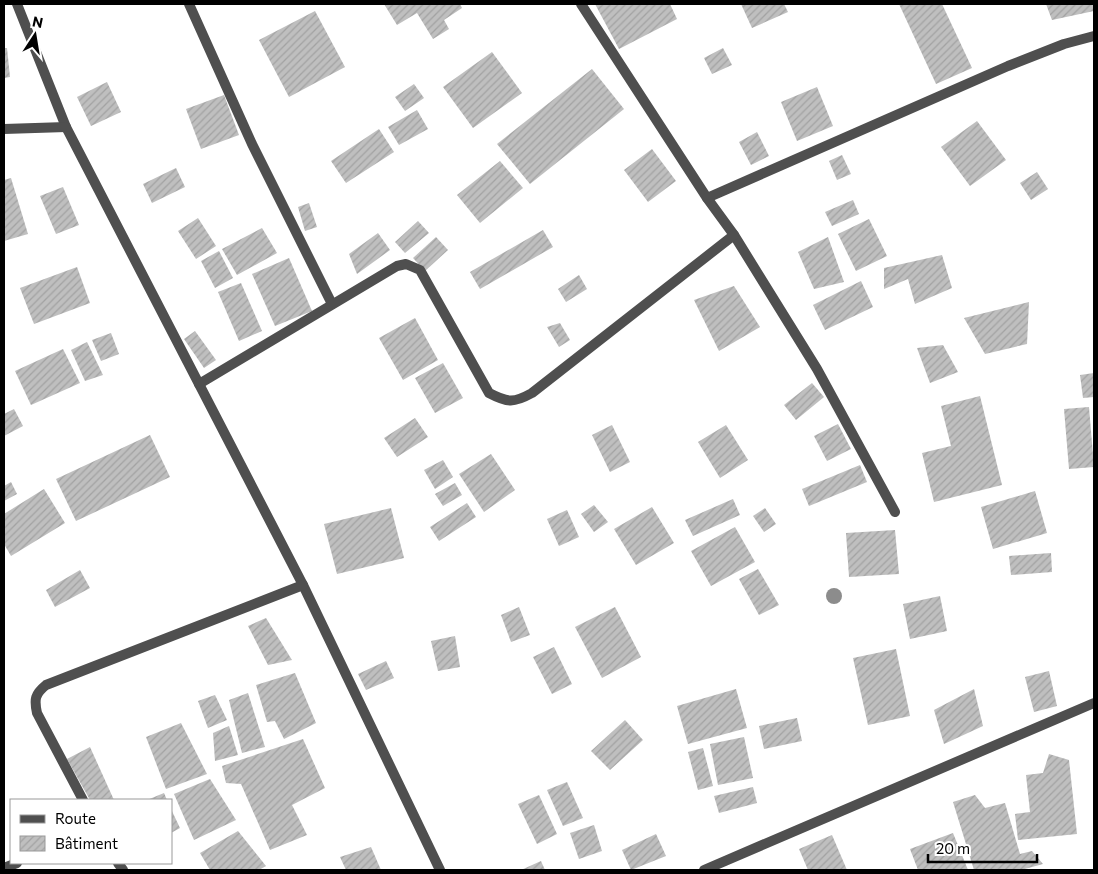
<svg xmlns="http://www.w3.org/2000/svg" width="1098" height="874" viewBox="0 0 1098 874" font-family="Commissioner,sans-serif">
<defs>
<pattern id="building-hatch" width="6" height="6" patternUnits="userSpaceOnUse" patternTransform="scale(1.25)"><rect width="6" height="6" fill="#bfbfbf"/><path d="M-1 1l2-2M0 6l6-6M5 7l2-2" fill="none" stroke="#a2a2a2"/></pattern>
</defs>
<rect width="100%" height="100%" fill="#fff"/>
<g fill="url(#building-hatch)">
<polygon points="384,4 460,4 462,8 444,20 449,29 433,39 417,13 397,25"/>
<polygon points="595,4 670,4 677,19 619,49"/>
<polygon points="741,4 784,4 788,12 752,28"/>
<polygon points="899,4 942,4 972,68 936,84"/>
<polygon points="1046,4 1094,4 1094,11 1052,20"/>
<polygon points="315,11 345,67 289,97 259,40"/>
<polygon points="4,48 7,48 10,77 4,78"/>
<polygon points="723,48 732,65 712,74 704,58"/>
<polygon points="492,52 522,93 473,128 443,87"/>
<polygon points="592,69 624,109 530,184 497,144"/>
<polygon points="107,82 121,112 91,126 77,97"/>
<polygon points="414,84 424,98 405,111 395,97"/>
<polygon points="817,87 833,126 797,141 781,102"/>
<polygon points="224,95 239,135 201,149 186,109"/>
<polygon points="417,110 428,129 399,145 388,127"/>
<polygon points="977,121 1006,160 970,186 941,147"/>
<polygon points="379,129 394,152 346,183 331,161"/>
<polygon points="757,132 769,156 751,165 739,142"/>
<polygon points="652,149 676,181 648,202 624,170"/>
<polygon points="842,155 851,174 837,180 829,161"/>
<polygon points="500,161 523,188 480,223 457,195"/>
<polygon points="176,168 185,187 152,203 143,184"/>
<polygon points="1037,172 1048,189 1031,200 1020,183"/>
<polygon points="11,178 28,234 4,241 4,180"/>
<polygon points="63,187 79,225 56,234 40,196"/>
<polygon points="853,200 859,214 832,226 825,212"/>
<polygon points="309,203 317,227 305,231 298,207"/>
<polygon points="198,218 216,246 196,259 178,231"/>
<polygon points="869,219 887,256 856,271 838,234"/>
<polygon points="418,221 429,233 405,253 395,242"/>
<polygon points="262,228 277,253 237,275 222,249"/>
<polygon points="543,230 553,247 480,289 470,272"/>
<polygon points="378,233 390,250 357,274 349,254"/>
<polygon points="436,237 448,250 425,271 413,258"/>
<polygon points="828,237 844,282 814,289 798,252"/>
<polygon points="219,251 233,278 215,288 201,261"/>
<polygon points="942,255 952,288 915,304 908,279 884,289 884,268"/>
<polygon points="289,258 312,311 275,326 252,274"/>
<polygon points="77,267 90,303 34,324 20,288"/>
<polygon points="579,275 587,289 566,302 558,289"/>
<polygon points="861,281 873,307 825,330 813,305"/>
<polygon points="241,283 262,331 239,341 218,292"/>
<polygon points="734,286 760,327 719,351 694,300"/>
<polygon points="1029,302 1027,344 985,354 964,318"/>
<polygon points="415,318 438,360 403,380 379,338"/>
<polygon points="560,323 570,340 559,347 547,327"/>
<polygon points="195,331 216,360 204,368 184,339"/>
<polygon points="111,333 119,354 101,361 92,340"/>
<polygon points="87,342 103,375 85,381 71,350"/>
<polygon points="943,345 958,372 930,383 917,348"/>
<polygon points="63,349 80,383 31,405 15,371"/>
<polygon points="443,363 463,398 435,413 415,378"/>
<polygon points="1094,373 1094,397 1083,398 1080,375"/>
<polygon points="812,383 824,397 796,420 784,405"/>
<polygon points="980,396 1002,485 934,502 922,453 951,446 941,406"/>
<polygon points="1089,407 1094,467 1069,469 1064,409"/>
<polygon points="14,409 23,426 4,436 4,414"/>
<polygon points="415,418 428,437 397,457 384,438"/>
<polygon points="838,424 851,449 827,461 814,436"/>
<polygon points="612,425 630,462 610,472 592,435"/>
<polygon points="726,425 748,460 720,478 698,442"/>
<polygon points="150,435 170,477 76,521 56,479"/>
<polygon points="491,454 515,490 484,512 459,474"/>
<polygon points="443,460 453,477 435,489 424,470"/>
<polygon points="860,465 867,482 809,506 802,489"/>
<polygon points="11,482 17,494 4,501 4,486"/>
<polygon points="455,483 462,495 443,506 435,494"/>
<polygon points="44,489 65,523 11,556 4,544 4,514"/>
<polygon points="1035,491 1047,533 993,549 981,507"/>
<polygon points="733,499 740,515 693,536 685,520"/>
<polygon points="467,503 476,517 439,541 430,527"/>
<polygon points="594,505 608,522 594,532 581,514"/>
<polygon points="652,507 674,543 636,565 614,529"/>
<polygon points="391,508 404,558 337,574 324,524"/>
<polygon points="765,508 776,524 764,532 753,516"/>
<polygon points="567,510 579,537 559,546 547,519"/>
<polygon points="735,527 755,562 711,586 691,551"/>
<polygon points="895,530 899,574 849,577 846,533"/>
<polygon points="1051,553 1052,572 1011,575 1009,556"/>
<polygon points="758,569 779,605 759,615 739,579"/>
<polygon points="80,570 90,588 55,607 46,590"/>
<polygon points="940,596 947,631 910,639 903,604"/>
<polygon points="519,607 530,635 511,642 501,615"/>
<polygon points="615,607 641,657 602,678 575,627"/>
<polygon points="266,618 292,660 268,665 248,626"/>
<polygon points="455,636 460,667 438,671 431,641"/>
<polygon points="554,647 572,684 552,694 533,657"/>
<polygon points="896,649 910,716 868,725 853,658"/>
<polygon points="386,661 394,678 366,690 358,674"/>
<polygon points="1049,671 1057,706 1034,712 1025,677"/>
<polygon points="295,673 316,723 284,739 275,721 267,722 256,685"/>
<polygon points="736,689 747,728 688,744 677,706"/>
<polygon points="974,689 983,726 944,744 934,710"/>
<polygon points="248,693 265,747 242,753 229,700"/>
<polygon points="215,695 227,720 208,728 198,701"/>
<polygon points="797,718 802,741 764,749 759,726"/>
<polygon points="625,720 643,740 610,770 591,751"/>
<polygon points="181,723 207,774 166,789 146,737"/>
<polygon points="229,726 238,755 215,761 213,733"/>
<polygon points="744,737 753,778 718,785 710,744"/>
<polygon points="303,739 325,788 292,805 307,835 270,850 241,784 226,783 222,766"/>
<polygon points="90,747 114,800 90,800 67,759"/>
<polygon points="703,748 713,786 698,790 688,752"/>
<polygon points="1049,754 1069,760 1077,834 1018,840 1015,814 1030,812 1026,775 1043,773"/>
<polygon points="210,779 236,820 194,840 174,794"/>
<polygon points="567,782 583,818 563,826 547,790"/>
<polygon points="753,787 757,803 719,813 714,796"/>
<polygon points="164,793 167,800 147,800"/>
<polygon points="539,795 557,834 537,844 518,804"/>
<polygon points="975,795 985,808 1005,803 1020,854 1032,851 1043,864 1021,870 974,870 953,802"/>
<polygon points="171,809 180,828 171,833"/>
<polygon points="594,825 602,851 579,859 570,833"/>
<polygon points="238,831 266,866 259,870 210,870 200,853"/>
<polygon points="953,833 968,870 918,870 910,849"/>
<polygon points="656,834 666,856 631,870 622,850"/>
<polygon points="832,835 847,870 808,870 799,849"/>
<polygon points="371,847 381,870 346,870 340,857"/>
<polygon points="541,861 545,870 521,870"/>
</g>
<g fill="none" stroke-linecap="round" stroke-linejoin="round">
<g stroke="#4f4f4f" stroke-width="10">
<polyline points="17,4 66,127 303,585 440,870"/>
<polyline points="189,4 252,144 332,304"/>
<polyline points="581,4 707,198 734,235 817,369 895,512"/>
<polyline points="4,129 66,127"/>
<polyline points="707,198 1008,66 1064,44 1094,36"/>
<path d="M199,384L397,266L406,264L420,270L489,393C508,403 514,403 532,393L734,235"/>
<path d="M83,800L37,713C34,699 35,694 46,685L303,585"/>
<polyline points="118,863 123,870"/>
<polyline points="4,868 17,863"/>
<polyline points="704,870 1094,703"/>
</g>
</g>
<circle fill="#8c8c8c" cx="834" cy="596" r="8"/>
<rect width="1098" height="874" fill="none" stroke="#000000" stroke-width="10"/>
<rect x="10" y="799" width="162" height="65" fill="#ffffff" stroke="#999999"/>
<rect x="20" y="815" width="25" height="8" fill="#4f4f4f" stroke="#999999"/>
<text x="55" y="824" font-size="15" fill="#000000">Route</text>
<rect x="20" y="836" width="25" height="15" fill="url(#building-hatch)" stroke="#999999"/>
<text x="55" y="849" font-size="15" fill="#000000">Bâtiment</text>
<g transform="translate(35 35) rotate(12)" stroke="#ffffff" stroke-width="4" paint-order="stroke">
<path d="M0-4L9 19L0 12L-9 19Z" fill="#000000"/>
<text y="-8" font-size="14" font-weight="bold" text-anchor="middle" fill="#000000">N</text>
</g>
<path d="M928 854v8h109v-8" fill="none" stroke="#000000" stroke-width="2.5"/>
<text x="936" y="854" font-size="15" fill="#000000" stroke="#ffffff" stroke-width="4" paint-order="stroke">20 m</text>
</svg>
